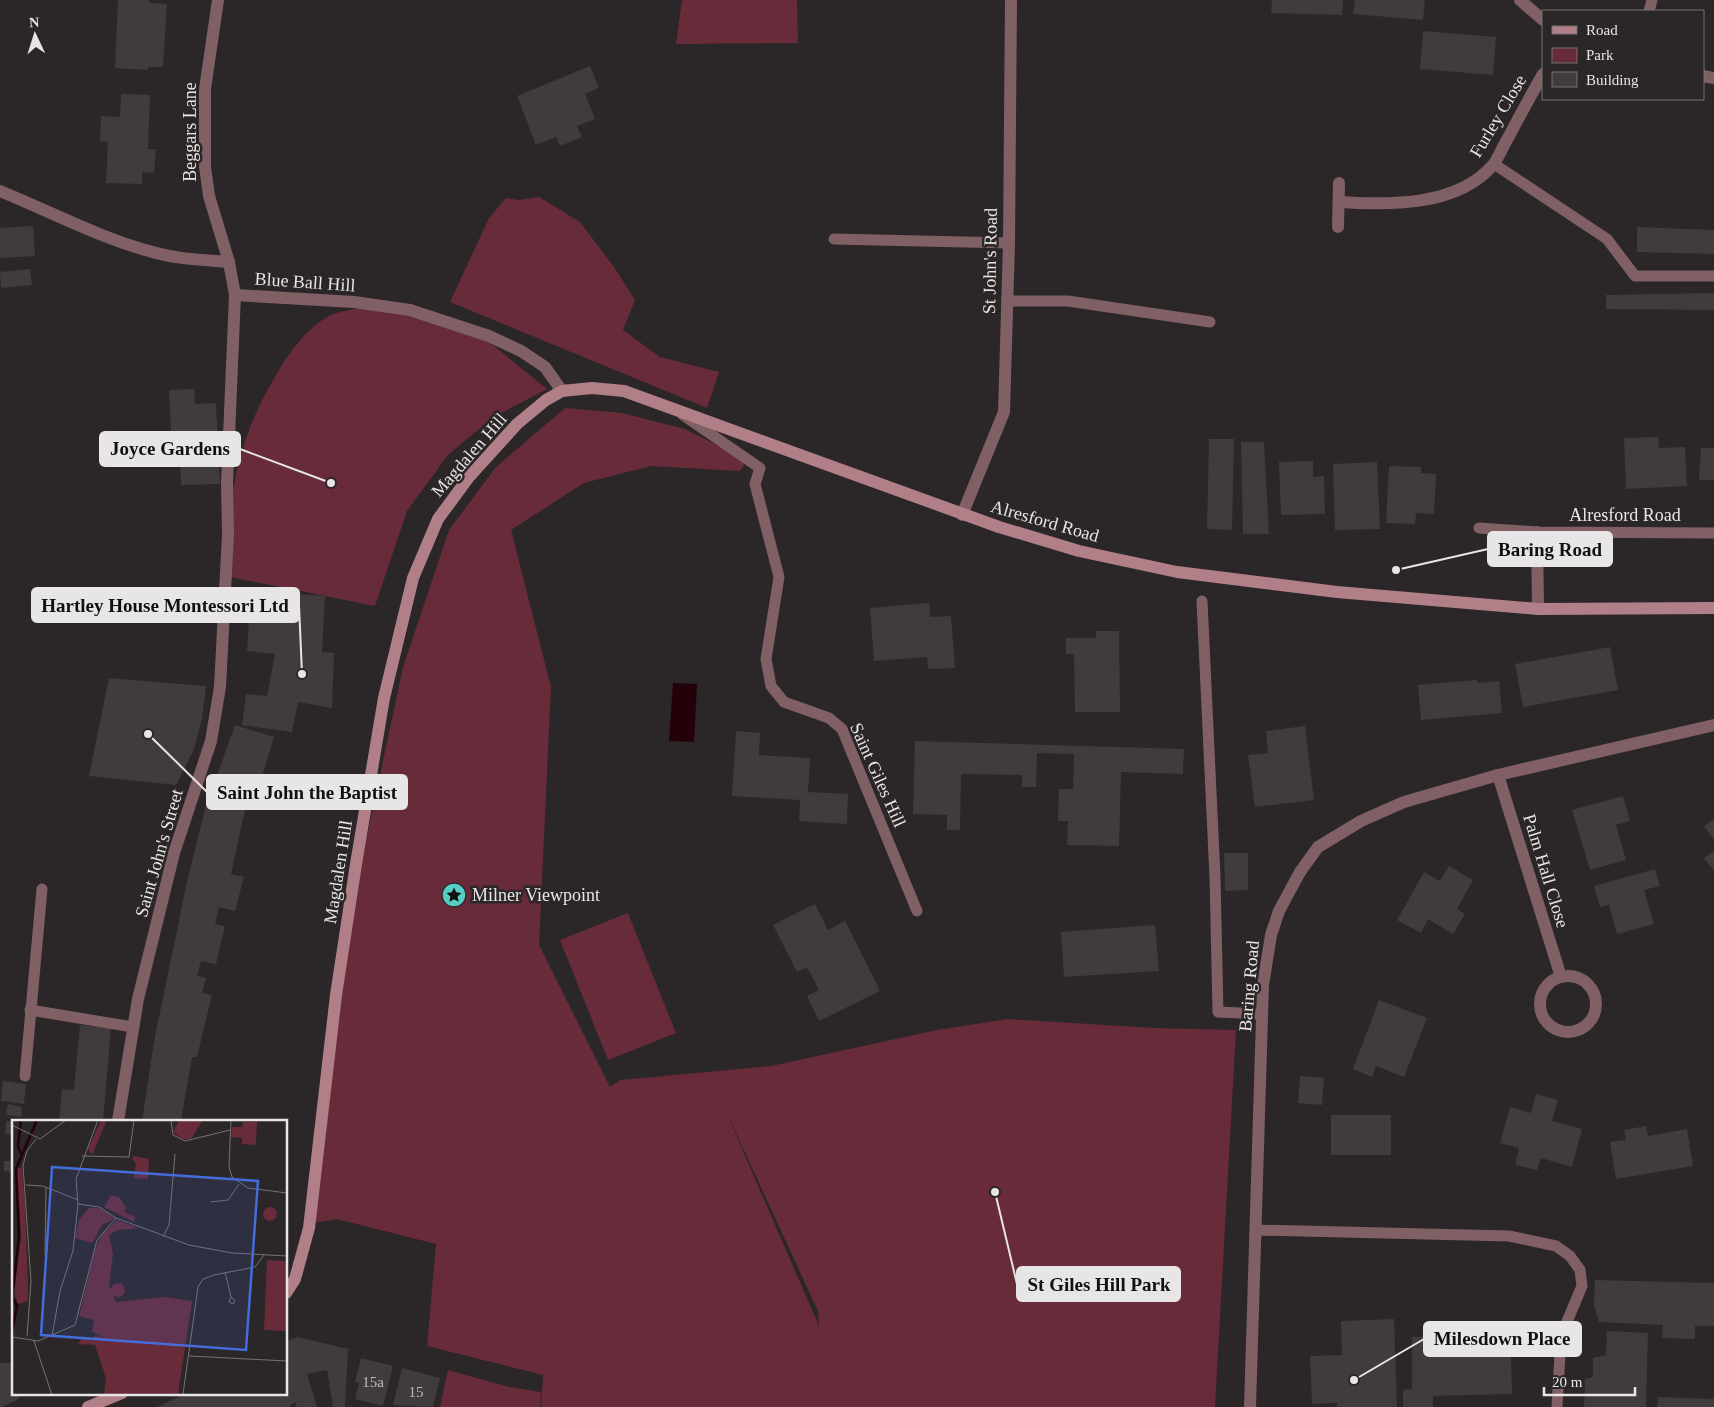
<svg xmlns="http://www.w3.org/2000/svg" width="1714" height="1407" viewBox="0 0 1714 1407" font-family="'Times New Roman',serif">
<rect width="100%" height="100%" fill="#2b2627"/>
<g fill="#672b3a" fill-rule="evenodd">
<polygon points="682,0 797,0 798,43 676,44"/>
<polygon points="539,197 580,222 614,267 635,300 623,330 660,357 719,372 707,408 450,302 489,218 506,198 518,200"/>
<path d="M364,307L409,314L488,341L547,389L492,418L448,455L407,511L375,606L225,576C229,496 236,439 279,370C290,351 308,328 327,317C337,311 353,310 364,307Z"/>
<path d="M565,408L622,413L685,429L747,460L740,471L651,466L584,483L511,530L551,687L539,945L610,1087L620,1080L771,1066L937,1030L1008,1019L1154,1028L1236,1030L1215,1407H541L543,1375L427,1346L436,1244L337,1219L308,1224L360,869L403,667L449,530L496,467ZM723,1105L818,1311L819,1326Z"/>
<polygon points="628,913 676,1033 608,1060 560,940"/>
<polygon points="448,1370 509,1387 541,1392 540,1407 440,1407"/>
</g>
<polygon fill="#240008" points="673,683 697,684 694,742 669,741"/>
<g fill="#403b3c">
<polygon points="118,0 149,0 149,3 167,4 163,67 148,67 148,70 115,68"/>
<polygon points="1272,0 1343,0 1342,15 1271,13"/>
<polygon points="1355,0 1425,0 1423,20 1353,14"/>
<polygon points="1423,31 1496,37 1493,75 1420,69"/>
<polygon points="590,66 599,88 585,94 595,119 577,126 582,137 560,146 556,137 536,145 517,96"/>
<polygon points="121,94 150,95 148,149 156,149 154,173 142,172 142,184 106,183 108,142 100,141 101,116 120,117"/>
<polygon points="33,226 35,256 0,258 0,228"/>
<polygon points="1637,227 1714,230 1714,254 1637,252"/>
<polygon points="30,269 32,285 1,288 0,272"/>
<polygon points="1714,293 1714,310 1606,309 1606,295"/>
<polygon points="194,389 195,404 216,403 220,484 181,485 180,451 161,452 160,434 171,433 169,390"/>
<polygon points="1658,437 1659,448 1685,447 1687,486 1626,489 1624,438"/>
<polygon points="1209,439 1234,439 1232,530 1207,529"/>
<polygon points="1241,442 1264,442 1269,534 1243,534"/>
<polygon points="1701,448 1714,448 1714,480 1699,480"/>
<polygon points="1313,461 1313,477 1324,476 1325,514 1281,515 1279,462"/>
<polygon points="1377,462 1380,529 1335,530 1333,464"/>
<polygon points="1389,466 1421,467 1421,473 1436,474 1434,514 1416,513 1415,524 1386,523"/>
<polygon points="251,591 325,596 322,652 334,653 332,708 298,702 292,732 242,725 246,694 267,696 275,654 247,651"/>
<polygon points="929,603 930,617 951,616 955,668 928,669 927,657 874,661 870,608"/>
<polygon points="1096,631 1119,631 1120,712 1075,712 1074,654 1066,654 1066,638 1096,638"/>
<polygon points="1610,647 1618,690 1523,707 1515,664"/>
<polygon points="109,678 206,686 202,719 194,749 176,785 89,776"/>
<polygon points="1477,680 1477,683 1499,681 1502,713 1421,720 1418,685"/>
<polygon points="235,725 274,737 263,773 247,801 235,856 231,874 244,877 235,911 219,907 215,924 225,926 216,964 201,961 197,976 206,978 202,993 212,995 197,1057 192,1057 181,1121 142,1121 155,1036 187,882 205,809"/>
<polygon points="1305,726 1314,800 1255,807 1248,755 1268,753 1266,731"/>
<polygon points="736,731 760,733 759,755 810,758 808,792 848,794 847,824 799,821 800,800 732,796"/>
<polygon points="915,741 1184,749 1183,774 1121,772 1119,846 1067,845 1068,821 1058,821 1059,789 1073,789 1074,754 1037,753 1036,787 1022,787 1022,775 961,774 960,830 947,830 947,815 913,814"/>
<polygon points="1623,796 1630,821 1616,825 1626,860 1590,870 1572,810"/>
<polygon points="1714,819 1714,840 1704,826"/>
<polygon points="1714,851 1714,871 1704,858"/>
<polygon points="1224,853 1248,853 1248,890 1225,891"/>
<polygon points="1449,866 1473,880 1457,909 1465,914 1453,934 1428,919 1421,933 1397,920 1424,872 1440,881"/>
<polygon points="1655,869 1660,886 1644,890 1654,924 1617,934 1609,905 1600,907 1594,886"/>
<polygon points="815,904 828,930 845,921 880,991 819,1021 807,996 819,990 807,967 797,972 773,925"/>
<polygon points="1155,925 1159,971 1064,977 1061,932"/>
<polygon points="1379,1000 1427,1018 1404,1077 1376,1066 1372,1077 1353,1069"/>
<polygon points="80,1025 111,1028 103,1121 59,1121 62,1089 74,1090"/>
<polygon points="1300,1076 1324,1078 1322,1105 1298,1103"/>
<polygon points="3,1081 26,1084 24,1104 1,1101"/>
<polygon points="1536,1094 1558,1100 1552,1121 1582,1129 1572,1167 1541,1158 1537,1170 1515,1165 1519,1148 1500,1143 1510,1107 1531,1113"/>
<polygon points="8,1104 22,1107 21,1117 6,1115"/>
<rect x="1331" y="1115" width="60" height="40"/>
<polygon points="6,1121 14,1122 14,1135 5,1134"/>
<polygon points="1646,1126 1648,1136 1687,1129 1693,1166 1616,1179 1610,1142 1626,1140 1624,1130"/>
<polygon points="4,1161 14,1161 14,1172 4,1171"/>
<polygon points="1595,1280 1714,1283 1714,1326 1695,1326 1695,1339 1662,1338 1663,1325 1599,1322 1594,1305"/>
<polygon points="1394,1319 1397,1407 1337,1407 1337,1403 1312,1404 1310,1356 1342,1355 1341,1321"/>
<polygon points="1607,1331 1648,1333 1646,1407 1584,1407 1585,1379 1593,1377 1593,1358 1606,1355"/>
<polygon points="1454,1336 1454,1356 1511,1355 1512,1394 1433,1396 1433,1407 1403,1407 1403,1390 1412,1389 1412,1337"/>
<polygon points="298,1337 348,1349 345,1407 333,1407 327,1370 307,1374 317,1407 297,1407 295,1402 290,1405 291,1407 157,1407 187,1393 286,1393 286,1341"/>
<polygon points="361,1358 393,1366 383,1406 355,1399 359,1383 355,1382"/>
<polygon points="0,1363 14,1363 14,1393 22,1393 17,1400 2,1407 0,1407"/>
<polygon points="402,1368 440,1378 433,1407 393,1405"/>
<polygon points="1658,1397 1714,1399 1714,1407 1657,1407"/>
</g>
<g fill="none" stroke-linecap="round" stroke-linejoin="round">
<g stroke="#806065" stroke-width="11">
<polyline points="1649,11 1652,0"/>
<polyline points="1494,164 1607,239 1635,276 1714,276"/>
<polyline points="834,239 1009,243"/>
<polyline points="1007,301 1068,301 1210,322"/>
<polyline points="683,415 760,468 755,484 779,577 766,659 771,686 784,702 829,718 842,729 917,911"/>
<polyline points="1479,528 1537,532 1714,533"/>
<polyline points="1202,601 1215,877 1218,1012 1262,1014"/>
<polyline points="30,1010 133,1027"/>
<polyline points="25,1076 42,889"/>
<polyline points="1256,1230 1509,1236 1556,1246 1570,1256 1580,1270 1582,1286 1561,1336 1557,1407"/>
</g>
<g stroke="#806065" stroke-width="12">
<polyline points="1520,0 1543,20"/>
<polyline points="1703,76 1714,78"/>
<path d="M0,191C49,211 98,237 149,251C175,259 202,260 229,262"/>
<path d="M1339,202C1388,205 1457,207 1493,165C1499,157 1503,146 1508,138C1519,117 1531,95 1543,74"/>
<polyline points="1338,227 1339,183"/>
<polyline points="235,295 354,302 410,310 489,336 521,351 545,367 562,391"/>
<polyline points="962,515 1004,412 1009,243 1011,0"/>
<polyline points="1537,532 1538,609"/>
<polyline points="1498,775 1561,977"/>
<circle cx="1568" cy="1004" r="28"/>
<polyline points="118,1121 138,999 174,853 211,741 220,687 228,534 227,483 235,295 229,262 209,196 205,167 205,89 218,0"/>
<polyline points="1250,1407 1263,985 1271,935 1279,911 1300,872 1318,847 1361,821 1404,802 1498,775 1714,725"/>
</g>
<g stroke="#b17f88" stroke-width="12">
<polyline points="286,1293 295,1279 309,1228 336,995 356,864 384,698 413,578 438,519 469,477 517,424 546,400 562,391 592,388 624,391 999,527 1079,551 1177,572 1337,592 1538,609 1714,608"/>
<polyline points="88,1407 122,1393"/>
</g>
</g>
<defs>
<g id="sight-disc" transform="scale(1.25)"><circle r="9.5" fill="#56cec3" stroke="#2b2627"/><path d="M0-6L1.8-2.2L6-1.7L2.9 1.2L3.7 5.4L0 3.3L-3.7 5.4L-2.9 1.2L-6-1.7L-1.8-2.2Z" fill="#111"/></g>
</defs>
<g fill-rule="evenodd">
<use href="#sight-disc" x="454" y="895"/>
</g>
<g text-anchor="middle" stroke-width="5" stroke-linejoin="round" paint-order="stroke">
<g font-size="15" fill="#bdbabb">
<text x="373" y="1387">15a</text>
<text x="416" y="1397">15</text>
</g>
<g font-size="18" fill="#e7e5e5" stroke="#2b2627">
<text transform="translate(1498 116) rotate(-59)" y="6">Furley Close</text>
<text transform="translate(190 132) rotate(-90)" y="6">Beggars Lane</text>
<text transform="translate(990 261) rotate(-89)" y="6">St John's Road</text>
<text transform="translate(305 282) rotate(4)" y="6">Blue Ball Hill</text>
<text transform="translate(469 455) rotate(-49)" y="6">Magdalen Hill</text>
<text x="1625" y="521">Alresford Road</text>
<text transform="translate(1045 521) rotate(16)" y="6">Alresford Road</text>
<text transform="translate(878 775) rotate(66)" y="6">Saint Giles Hill</text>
<text transform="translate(159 853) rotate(-74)" y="6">Saint John's Street</text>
<text transform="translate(1546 871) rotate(73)" y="6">Palm Hall Close</text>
<text transform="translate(338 872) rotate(-81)" y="6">Magdalen Hill</text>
<text transform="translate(1249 986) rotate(-85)" y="6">Baring Road</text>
</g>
<g font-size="18" fill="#e7e5e5" stroke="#2b2627" text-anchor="start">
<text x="472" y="901">Milner Viewpoint</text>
</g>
</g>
<g transform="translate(12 1120)">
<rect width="275" height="275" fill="#2b2627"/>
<path d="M89,0H95L80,35L76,29ZM167,0H191L179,19H170L161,12ZM231,2H245L244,25L230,24V18L219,17L220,7H230ZM122,36L137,39L136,59L121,58L124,44L120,39ZM5,48H10L13,84L16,166V181L6,184L2,171L9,118ZM99,75L108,78L114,88L112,92L123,97L122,102L92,87ZM251 94a7 7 0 1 1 14 0a7 7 0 1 1-14 0ZM77,88H87L103,98L90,105L80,123L63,118L67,100ZM105,100L126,108L106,110L97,115L101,134L97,165L104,182L153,177L180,181L166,275H92L94,258L83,225L66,224L71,217L81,220L83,215L94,218L80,212L82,200L67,196L83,130L90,114ZM255,140L275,141V211L252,210ZM99 170a7 7 0 1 1 14 0a7 7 0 1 1-14 0Z" fill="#672b3a"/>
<path fill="none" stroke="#240008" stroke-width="2.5" d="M9,34L6,26L9,0M0,182L7,115L4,49L25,0M0,212L5,186L1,178"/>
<path fill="none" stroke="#767273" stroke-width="1" d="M159,0L161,15L173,21L218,10M219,0L217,47L220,57L236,68L275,73M0,5L28,19L54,0M70,36L117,37L122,0M14,65L31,66L66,80M199,82L216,80L227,64M66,84L87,87L104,98M151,117L157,105L163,34M33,135L34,67M213,152L219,177L223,180L221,184L217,182L219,177M15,216L19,162L11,45L15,31L24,19M40,216L48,171L61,131L66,84L64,59L86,0M0,217L26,221L63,205L85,120L104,98L177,125L220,133L275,136M22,221L40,275M177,236L275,241M178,275L171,274L186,167L191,159L202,155L243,147L252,135"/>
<path fill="#456cdb" fill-opacity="0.15" stroke="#456cdb" stroke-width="2.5" d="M40,47L246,61L234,230L29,215Z"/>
<rect width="275" height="275" fill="none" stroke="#e7e5e5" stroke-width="2.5"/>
</g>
<path fill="none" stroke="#e7e5e5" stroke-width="2" d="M331 483L240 449M1396 570L1488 549M302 674L299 605M148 734L207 792M995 1192L1017 1284M1354 1380L1424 1339"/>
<g fill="#e7e5e5" stroke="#2b2627" stroke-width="2">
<circle cx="331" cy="483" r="5"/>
<circle cx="1396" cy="570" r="5"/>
<circle cx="302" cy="674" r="5"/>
<circle cx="148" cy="734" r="5"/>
<circle cx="995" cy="1192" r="5"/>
<circle cx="1354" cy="1380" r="5"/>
</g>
<g fill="#e7e5e5" stroke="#e7e5e5" stroke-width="2">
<rect x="100" y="432" width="140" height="34" rx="5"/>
<rect x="1488" y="532" width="124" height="34" rx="5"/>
<rect x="32" y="588" width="267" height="34" rx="5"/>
<rect x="207" y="775" width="200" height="34" rx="5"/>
<rect x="1017" y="1267" width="163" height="34" rx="5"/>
<rect x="1424" y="1322" width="157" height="34" rx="5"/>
</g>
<g font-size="19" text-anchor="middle" font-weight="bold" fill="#111">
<text x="170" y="455">Joyce Gardens</text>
<text x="1550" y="556">Baring Road</text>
<text x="165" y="612">Hartley House Montessori Ltd</text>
<text x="307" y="799">Saint John the Baptist</text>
<text x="1099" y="1291">St Giles Hill Park</text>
<text x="1502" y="1345">Milesdown Place</text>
</g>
<rect x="1542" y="10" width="162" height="90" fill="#2b2627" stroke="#767273"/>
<rect x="1552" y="26" width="25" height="8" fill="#b17f88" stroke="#767273"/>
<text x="1586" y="35" font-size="15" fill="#e7e5e5">Road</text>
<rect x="1552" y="48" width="25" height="15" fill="#672b3a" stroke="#767273"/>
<text x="1586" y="60" font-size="15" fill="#e7e5e5">Park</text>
<rect x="1552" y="72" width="25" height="15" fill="#403b3c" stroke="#767273"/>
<text x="1586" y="85" font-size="15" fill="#e7e5e5">Building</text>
<g transform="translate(35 35) rotate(356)" stroke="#2b2627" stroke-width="4" paint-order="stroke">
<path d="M0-4L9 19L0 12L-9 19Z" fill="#e7e5e5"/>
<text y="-8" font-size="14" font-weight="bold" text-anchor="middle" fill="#e7e5e5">N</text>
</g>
<path d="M1544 1387v8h91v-8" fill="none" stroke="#e7e5e5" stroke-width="2.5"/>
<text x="1552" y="1387" font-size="15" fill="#e7e5e5" stroke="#2b2627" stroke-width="4" paint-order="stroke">20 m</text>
</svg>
